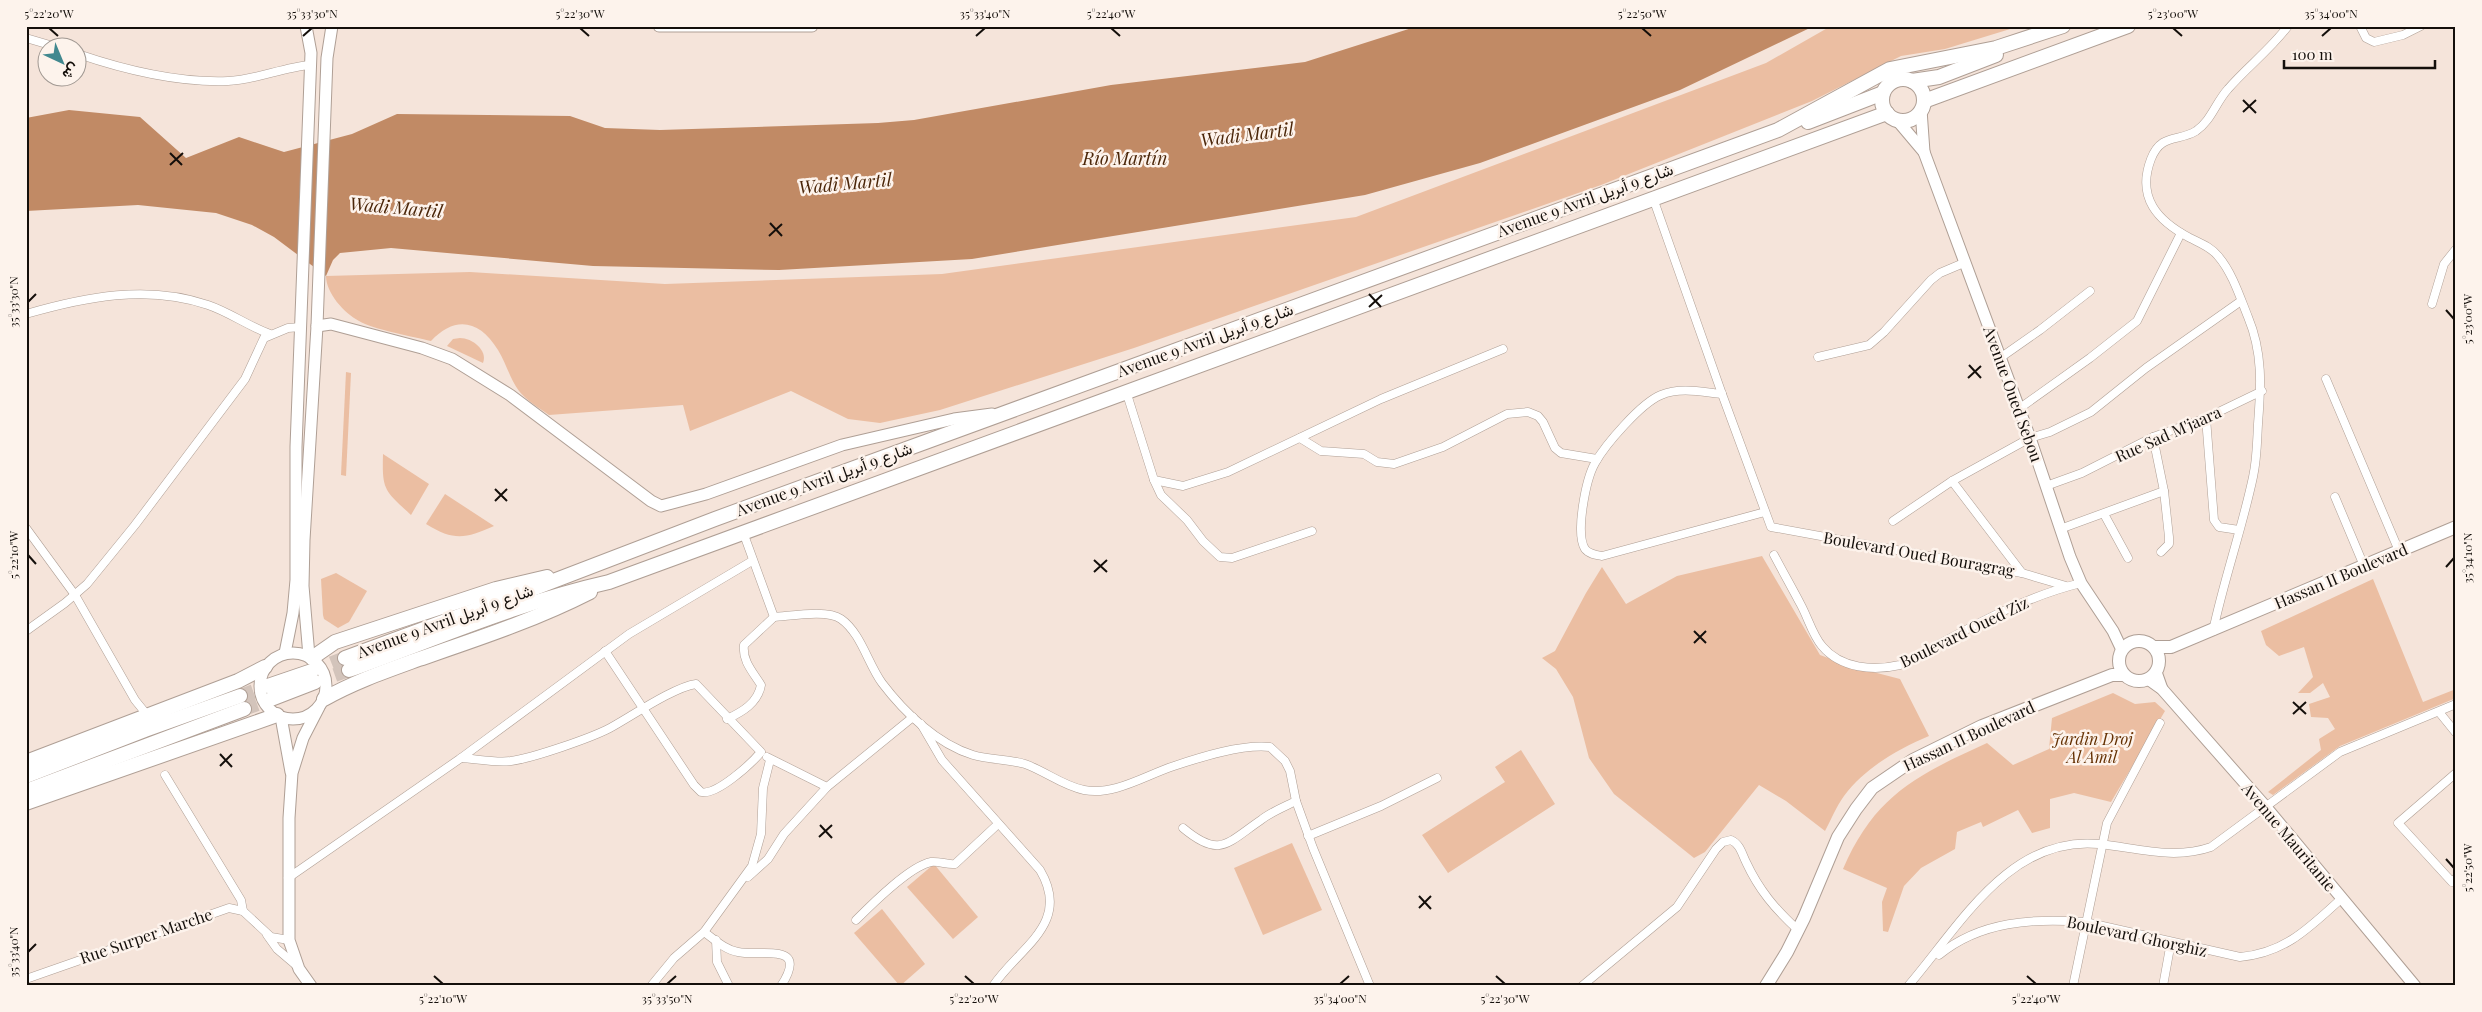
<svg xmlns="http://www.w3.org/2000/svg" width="2482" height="1012" viewBox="0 0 2482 1012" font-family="'Playfair Display',Vazirmatn,serif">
<rect width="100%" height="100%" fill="#f5e4da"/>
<g fill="#ebbea2">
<path d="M1831,26H2020L1945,49L1901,56L1812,101L1601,185L1134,348L940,410L880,423L848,419L791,391L690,431L683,405L549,415C539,408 526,400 519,391C510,379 506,363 498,350C480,320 455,315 431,341C414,337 372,329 359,321C344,313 326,293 326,276L470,272L665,284L942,274L1356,217L1766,63Z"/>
<path d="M460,338C472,338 488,350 483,363L447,346L453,339Z"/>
<polygon points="346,372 351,373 346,476 341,475"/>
<path d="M383,454L429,484L411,515C384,490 382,490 383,454Z"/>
<path d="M445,494L494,526C466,538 455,542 426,524Z"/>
<path d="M1762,556L1820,655L1850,666L1900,679L1929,736C1896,750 1865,768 1844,796C1836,807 1831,820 1825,831L1786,801L1759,785L1705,852L1694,858L1614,794L1589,758L1573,697L1556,669L1542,658L1555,651L1586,593L1602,567L1626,604L1677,576Z"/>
<polygon points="336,573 367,591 349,622 338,628 324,619 323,615 321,579"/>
<polygon points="2373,579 2423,702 2456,689 2456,698 2340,746 2273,795 2268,792 2321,750 2319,739 2335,729 2328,718 2311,717 2309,704 2330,697 2323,683 2310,693 2298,693 2313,677 2304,647 2279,656 2266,645 2261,631"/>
<path d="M2113,693L2135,704L2155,702L2165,711L2111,802L2074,793L2050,799V828L2032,833L2018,810L1983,827L1981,822L1957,832L1955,849L1921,868L1904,886L1888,932L1883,931L1882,902L1887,888L1843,869C1875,795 1917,775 1987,743L2013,765L2049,749L2052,718Z"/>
<polygon points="1521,750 1555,804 1448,873 1422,835 1505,782 1495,767"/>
<polygon points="1292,843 1322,910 1263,935 1234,868"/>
<polygon points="934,864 978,917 953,939 907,887"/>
<polygon points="882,909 925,964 900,986 854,933"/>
</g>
<polygon fill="#c18a65" points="1418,26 1814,26 1680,90 1480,163 1365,195 972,259 779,270 593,266 391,248 340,253 333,260 326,276 274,237 252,225 216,213 138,205 26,211 26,118 69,110 140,117 186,158 239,137 284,152 352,134 397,114 570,116 605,128 660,130 878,123 914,120 1111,85 1305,62"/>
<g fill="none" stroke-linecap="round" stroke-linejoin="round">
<g stroke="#d3c4bb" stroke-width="14" stroke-dasharray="14 7" stroke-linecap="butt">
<polyline points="312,671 345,658"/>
<polyline points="315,682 349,670"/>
<polyline points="240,696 268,686"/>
<polyline points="244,709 271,699"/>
</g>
<g stroke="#af9f95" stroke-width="9">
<g id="street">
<polyline points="2360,26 2366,38 2374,42 2403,35 2421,26"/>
<polyline points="26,38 60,48"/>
<path d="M78,54C125,70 177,83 228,81C256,80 283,67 311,65"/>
<polyline points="1653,198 1722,394 1771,527 2022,573 2066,586"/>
<polyline points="2432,304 2444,264 2456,249"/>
<path d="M26,314C85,297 148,284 208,305C229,312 248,326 270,334"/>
<polyline points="1818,357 1869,345 1884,332 1931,280 1940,273 1966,262"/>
<polyline points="2000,358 2040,330 2090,291"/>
<polyline points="2326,379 2399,551"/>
<polyline points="1126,391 1154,480 1183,486 1228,472 1381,399 1503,349"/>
<path d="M1722,394C1702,392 1680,387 1661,395C1641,403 1605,445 1595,463C1586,479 1575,533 1585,549C1589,554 1596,555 1602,556L1765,512"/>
<polyline points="2020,408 2090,358 2137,321 2181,233"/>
<polyline points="2206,418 2214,520 2219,527 2239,530"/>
<polyline points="2153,437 2164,491 2169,537 2169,544 2161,552"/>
<polyline points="1300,438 1321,451 1364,454 1377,462 1394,464 1443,447 1507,414 1528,412 1538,416 1543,422 1555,448 1561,453 1597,459"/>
<polyline points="1154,480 1161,495 1187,520 1203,541 1220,557 1232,558 1312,531"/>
<polyline points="1952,481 2022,573"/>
<polyline points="2046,486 2082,473 2153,437 2206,418 2262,391"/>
<polyline points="2335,497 2364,566"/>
<polyline points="2104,514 2128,558"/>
<polyline points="1893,521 1952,481 2030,438 2050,432 2091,412 2146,368 2241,301"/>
<polyline points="26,528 75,595 135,700 148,716"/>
<polyline points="2060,529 2164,491"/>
<path d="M743,532L774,617C791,616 827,609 841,619C861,633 868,664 882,683C904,712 937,744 973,755C990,760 1008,759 1025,764C1045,771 1063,786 1084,790C1114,796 1146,775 1174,766C1201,757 1242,744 1270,747L1285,761L1290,771L1296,801L1313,848L1370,986"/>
<path d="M1774,555C1783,572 1792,588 1801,605C1808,618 1813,636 1822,646C1841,669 1874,671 1900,665C1959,634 2016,599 2081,583"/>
<polyline points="26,631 65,603 87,584 135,525 245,379 264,338 288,328 301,327"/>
<path d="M2213,631C2224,579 2242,529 2253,477C2257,459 2257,442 2258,424C2261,386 2263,353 2248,317C2240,297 2232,272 2218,256C2211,247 2200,243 2190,238C2158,221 2136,198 2151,159C2161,133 2178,142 2196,131C2211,121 2216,102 2228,89C2247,67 2270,50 2288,26"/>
<polyline points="2439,712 2456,733"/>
<path d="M727,719C742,712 758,703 761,685C753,672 742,661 744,645L774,617"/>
<path d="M921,724L942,760L1040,870C1072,924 1019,947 993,986"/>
<polyline points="767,757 827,787 913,717"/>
<path d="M461,758C477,759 496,763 511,761C533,758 591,738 610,728C632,716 674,687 696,684L761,752C751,764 716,796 701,792L694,785L605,651"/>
<polyline points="2456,773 2398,823 2452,882 2456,878"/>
<polyline points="165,775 241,900 243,911"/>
<path d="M1183,828C1220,859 1227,843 1261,820C1271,812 1284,807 1296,801"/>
<polyline points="1308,836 1381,806 1437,778"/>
<polyline points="748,877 768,859 784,834 827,787"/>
<polyline points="288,878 461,758 629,634 752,561"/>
<path d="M856,920C872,904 910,866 931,862C940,861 947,865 955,864L998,824"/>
<path d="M704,932C714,939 725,950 738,952C761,957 810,941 781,986"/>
<polyline points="267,935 277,949 297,966"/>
<polyline points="716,940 717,962 729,986"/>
<path d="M1939,955C1980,921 2034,918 2085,922L2240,957C2285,953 2309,928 2341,899"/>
<polyline points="26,979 229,908 243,911 271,937 289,940"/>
<polyline points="651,986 674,958 704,932 752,866 761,834 763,788 770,760"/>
<path d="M1582,986L1677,907L1716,849L1723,842L1731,840C1740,844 1742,854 1746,862C1759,890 1775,909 1798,930"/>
<path d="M1908,986C1959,927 2009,835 2099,844C2137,848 2174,860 2211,847L2340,752L2456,704"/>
<polyline points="2073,986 2107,823 2160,723"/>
<polyline points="2163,986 2171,942"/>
</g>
</g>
<g stroke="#af9f95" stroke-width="13">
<g id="secondary">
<polyline points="659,26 812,26"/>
<polyline points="1921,110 1924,152"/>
<polyline points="1897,120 1924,152 1944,206 2030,438 2070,557 2081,583 2113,631 2122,650"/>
<polyline points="317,326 331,324 422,348 452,359 510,395 651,501 661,506 706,494 842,445 954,419 992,414"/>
<circle cx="293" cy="686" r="33"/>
<polyline points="285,653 293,613 296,580 296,447 311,53 306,26"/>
<polyline points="309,656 303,586 304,540 317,326 327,58 332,26"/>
<polyline points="2156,672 2162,689"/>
<polyline points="2148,679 2162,689 2265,806 2415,986"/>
<polyline points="281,717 291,772"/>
<polyline points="311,986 299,969 289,940 289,818 292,773 303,738 319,707"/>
</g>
</g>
<g stroke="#af9f95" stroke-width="14">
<g id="primary">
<circle cx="2139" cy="661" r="20"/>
<polyline points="2154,647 2171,647 2456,527"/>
<polyline points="1766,986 1787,952 1804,918 1838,837 1856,809 1872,788 1913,760 1982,726 2112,675 2124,675"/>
</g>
</g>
<g stroke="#af9f95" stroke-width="16">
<g id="highway">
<circle cx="1903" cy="100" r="21"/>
<polyline points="1912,81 1939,77 1996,55"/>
<polyline points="1924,101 2128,26"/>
<polyline points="1808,122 1883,93"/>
<polyline points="312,658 335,642 496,589 547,577"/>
<polyline points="345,658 535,588 715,519 1778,130 1890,69 1996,48 2063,26"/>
<path d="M349,670C435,639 520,602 609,582L1887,113"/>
<polyline points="268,686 312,671"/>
<polyline points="271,699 315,682"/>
<path d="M324,699C354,682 386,671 419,659C477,639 535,620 590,592"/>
<polyline points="26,762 238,681 265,667"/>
<polyline points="26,776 145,730 240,696"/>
<polyline points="26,791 244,709"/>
<polyline points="26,803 277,715"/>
</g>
</g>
<use href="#street" stroke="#fff" stroke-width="8"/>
<use href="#secondary" stroke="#fff" stroke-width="11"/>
<use href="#primary" stroke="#fff" stroke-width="12"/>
<use href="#highway" stroke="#fff" stroke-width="14"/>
</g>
<path fill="none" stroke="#140f0b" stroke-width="2" d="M49,28L58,36M580,28L589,36M1111,28L1120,36M1642,28L1651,36M2173,28L2182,36M303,36L312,28M976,36L985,28M2322,36L2331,28M2243,100L2256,113M2243,112L2256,100M170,153L182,165M170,165L183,153M770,223L782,236M769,236L782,224M1369,294L1381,307M28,302L36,294M1369,307L1382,295M2446,310L2454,319M1969,365L1981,378M1968,378L1981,366M495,489L507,501M495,501L507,489M28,555L36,564M1094,560L1107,572M2446,567L2454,558M1094,572L1107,560M1694,631L1706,643M1694,643L1706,631M2293,702L2306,714M2293,714L2306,702M220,754L232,767M220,766L232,754M820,825L832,838M819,837L832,825M2446,859L2454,868M1419,896L1431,909M1419,908L1431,896M28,952L36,944M434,976L443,984M965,976L974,984M1496,976L1505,984M2027,976L2036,984M667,984L676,976M1340,984L1349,976"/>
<g text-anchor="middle" stroke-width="5" stroke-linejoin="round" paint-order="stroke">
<g font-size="16" fill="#140f0b" stroke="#fdf3ec">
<text transform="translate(1585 200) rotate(-20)" y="6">Avenue 9 Avril شارع 9 أبريل</text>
<text transform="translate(1205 340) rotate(-20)" y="6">Avenue 9 Avril شارع 9 أبريل</text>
<text transform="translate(2013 394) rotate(70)" y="6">Avenue Oued Sebou</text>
<text transform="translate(2168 434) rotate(-24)" y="6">Rue Sad M'jaara</text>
<text transform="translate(824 479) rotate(-20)" y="6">Avenue 9 Avril شارع 9 أبريل</text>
<text transform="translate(1919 554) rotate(10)" y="6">Boulevard Oued Bouragrag</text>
<text transform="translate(2341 576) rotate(-23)" y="6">Hassan II Boulevard</text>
<text transform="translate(445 621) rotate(-20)" y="6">Avenue 9 Avril شارع 9 أبريل</text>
<text transform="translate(1964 632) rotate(-26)" y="6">Boulevard Oued Ziz</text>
<text transform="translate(1969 736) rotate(-25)" y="6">Hassan II Boulevard</text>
<text transform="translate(2289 837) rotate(50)" y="6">Avenue Mauritanie</text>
<text transform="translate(146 936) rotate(-19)" y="6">Rue Surper Marche</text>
<text transform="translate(2137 936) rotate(12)" y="6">Boulevard Ghorghiz</text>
</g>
<g font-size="16" font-style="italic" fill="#643002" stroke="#fdf3ec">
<text x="2092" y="745">Jardin Droj<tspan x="2092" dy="18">Al Amil</tspan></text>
</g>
<g font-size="18" font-style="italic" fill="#4b2609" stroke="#fdf3ec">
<text transform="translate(1247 135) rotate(-7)" y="6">Wadi Martil</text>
<text x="1125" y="165">Río Martín</text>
<text transform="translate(845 184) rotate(-5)" y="6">Wadi Martil</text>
<text transform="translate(396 208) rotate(5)" y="6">Wadi Martil</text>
</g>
</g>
<rect width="2482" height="1012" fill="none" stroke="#fdf3ec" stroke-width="55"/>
<g transform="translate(62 62) rotate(136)"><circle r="24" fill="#fdf3ec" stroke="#a09892"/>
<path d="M0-4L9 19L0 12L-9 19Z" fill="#41888f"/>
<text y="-8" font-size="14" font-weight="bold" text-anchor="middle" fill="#140f0b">ش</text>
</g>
<path d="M2284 60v8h151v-8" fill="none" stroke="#140f0b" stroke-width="2.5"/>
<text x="2292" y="60" font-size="15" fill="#140f0b" stroke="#fdf3ec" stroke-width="4" paint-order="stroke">100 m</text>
<rect x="28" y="28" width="2426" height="956" fill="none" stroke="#140f0b" stroke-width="2"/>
<g font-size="12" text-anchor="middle" fill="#140f0b">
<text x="49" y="18">5°22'20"W</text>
<text x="312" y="18">35°33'30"N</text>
<text x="580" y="18">5°22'30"W</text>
<text x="985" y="18">35°33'40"N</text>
<text x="1111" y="18">5°22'40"W</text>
<text x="1642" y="18">5°22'50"W</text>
<text x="2173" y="18">5°23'00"W</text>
<text x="2331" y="18">35°34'00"N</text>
<text transform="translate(14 302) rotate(-90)" y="4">35°33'30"N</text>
<text transform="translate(2468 319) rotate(-90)" y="4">5°23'00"W</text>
<text transform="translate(14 555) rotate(-90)" y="4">5°22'10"W</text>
<text transform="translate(2468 558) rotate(-90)" y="4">35°34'10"N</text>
<text transform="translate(2468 868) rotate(-90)" y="4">5°22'50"W</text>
<text transform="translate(14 952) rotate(-90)" y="4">35°33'40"N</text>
<text x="443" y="1003">5°22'10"W</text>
<text x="667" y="1003">35°33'50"N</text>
<text x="974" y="1003">5°22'20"W</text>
<text x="1340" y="1003">35°34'00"N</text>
<text x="1505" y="1003">5°22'30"W</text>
<text x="2036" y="1003">5°22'40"W</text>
</g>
</svg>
